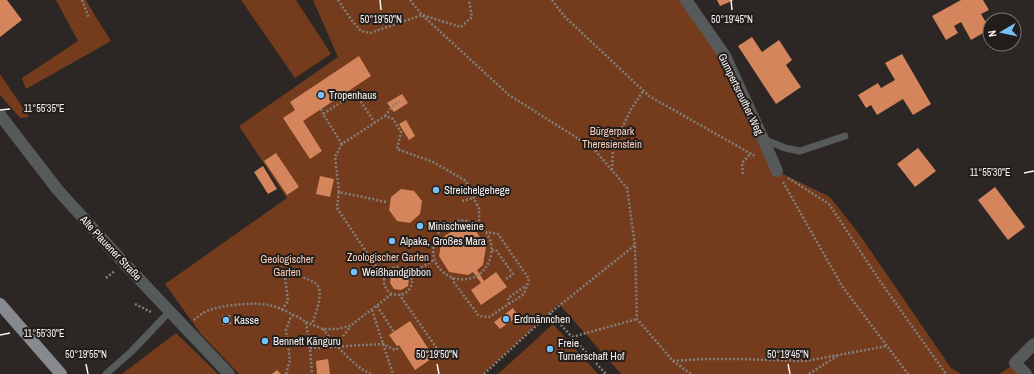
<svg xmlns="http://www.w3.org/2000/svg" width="1034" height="374" viewBox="0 0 1034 374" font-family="'Archivo Narrow',sans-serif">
<rect width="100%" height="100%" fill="#2c2724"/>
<g fill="#743c1c">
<polygon points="56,0 86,0 97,19 111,41 26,89 22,78 78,41"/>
<polygon points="241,0 296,0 331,54 295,78"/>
<polygon points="313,0 686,0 725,56 777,171 830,197 859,234 951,368 961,374 621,374 559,304 483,374 239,374 201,334 165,284 287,198 239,126 338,57"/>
<polygon points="0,74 29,117 20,118 0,95"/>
<polygon points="553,324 598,374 498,374"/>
<polygon points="176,333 218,374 122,374"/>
<polygon points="1015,363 1028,374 1000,374"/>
</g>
<g fill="#d4855c">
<polygon points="0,0 7,0 22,20 0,37"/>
<polygon points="717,0 734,0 720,6"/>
<polygon points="961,0 983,0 989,10 981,14 990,29 971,40 961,22 954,26 958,33 946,40 932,16"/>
<polygon points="752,37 762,52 779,40 792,60 786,65 801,87 776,104 738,46"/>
<polygon points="902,54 931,104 913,115 903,99 877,115 871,105 866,108 858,95 878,83 881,88 895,80 885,63"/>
<polygon points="359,56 371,76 303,121 322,151 310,159 283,118 295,110 290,102"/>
<polygon points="402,94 408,103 394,112 387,103"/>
<polygon points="406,120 415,136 409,140 399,124"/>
<polygon points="918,148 936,171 915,187 897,164"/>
<polygon points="276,153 299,187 287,195 264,161"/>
<polygon points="263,166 277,189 268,194 254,172"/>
<polygon points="320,176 334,179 330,197 316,194"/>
<polygon points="995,187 1025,227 1008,240 978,200"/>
<polygon points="401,189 414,191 422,201 420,214 410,223 397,221 389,210 391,197"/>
<polygon points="458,227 476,231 486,247 483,265 477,270 484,281 496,272 507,287 481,305 471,290 481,283 473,272 468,275 449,272 439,256 442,238"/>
<polygon points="397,271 405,272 409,278 408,286 401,290 394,289 390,283 391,275"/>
<polygon points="513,308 518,316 500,329 494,322"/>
<polygon points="230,315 231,324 223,325 222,316"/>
<polygon points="410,321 434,357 415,370 399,345 397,346 389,335"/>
<polygon points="328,359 330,374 317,374 316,361"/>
<polygon points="277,370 281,374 272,374"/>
</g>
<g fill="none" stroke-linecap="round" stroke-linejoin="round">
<g stroke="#837f7c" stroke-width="2.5" stroke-dasharray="2 2" stroke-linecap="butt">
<polyline points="82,0 89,18"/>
<polyline points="338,0 353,22 361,31 370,33 422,15 461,27 472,17 469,0"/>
<polyline points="410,0 422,15 509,95 593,148 627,188 635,245 637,319 673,361 691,374"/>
<polyline points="552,0 564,16 649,96 755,156"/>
<polyline points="321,109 323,114"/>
<polyline points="385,116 393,106 400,101"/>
<path d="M375,123L355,93L323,114L342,144L385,116L393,119L401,132L397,149L433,162L466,181L479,209V226C484,230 488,234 490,240C495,255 487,273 472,278C465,280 457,280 451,277C417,262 436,211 471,222C474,222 477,224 479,226"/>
<polyline points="342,144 335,157 339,192 386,202"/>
<polyline points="612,170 613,147 630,111 643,91"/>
<polyline points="743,174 742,163 751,153"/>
<polyline points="788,178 829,204 880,281 946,374"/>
<polyline points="783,182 842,286 908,374"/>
<polyline points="339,192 337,208 385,280"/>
<polyline points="462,201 474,198"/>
<polyline points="492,250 496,250 513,274 506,279"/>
<circle cx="398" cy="281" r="14"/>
<polyline points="411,274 434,260"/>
<polyline points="106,278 115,271"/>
<polyline points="453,278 453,281 479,316 489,317 524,294 527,286 529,279 498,234 486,232"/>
<polyline points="399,294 438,350"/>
<polyline points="135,304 151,312"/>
<polyline points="509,304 508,298 524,287 526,287"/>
<polyline points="377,306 394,332"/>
<path d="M282,310L288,301L285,278L287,274L291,273C298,276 309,279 315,283C326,290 315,314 312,324"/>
<polyline points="372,310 393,374"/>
<polyline points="550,313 606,374"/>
<path d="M194,320C198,317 202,313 207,311C222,305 252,302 269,305C281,308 295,315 306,322L310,348L312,374"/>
<polyline points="306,322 323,329 337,329 350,326 393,293"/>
<path d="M323,329C335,344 354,367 371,374"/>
<polyline points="572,337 637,319"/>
<polyline points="336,346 350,327"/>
<polyline points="310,348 383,344 395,350 400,347"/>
<polyline points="673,361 703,359 738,359 806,361 887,346"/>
<polyline points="286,374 290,360 286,330 290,319 293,315"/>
<polyline points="484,374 550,313 635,245"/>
<polyline points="809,374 837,356"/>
</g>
<g stroke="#575a5b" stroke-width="7">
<polyline points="763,139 785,148 800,151 845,136"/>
<polyline points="106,374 132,351 170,311"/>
</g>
<g stroke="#575a5b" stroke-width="12">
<polyline points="686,0 725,56 763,139 777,171"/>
<polyline points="0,115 57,189 124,263 229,374"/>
<polyline points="1026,374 1015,363 1034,344"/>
</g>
<polyline stroke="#868a8e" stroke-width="12" points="0,304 61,374"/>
</g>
<path fill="none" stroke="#f7f3f1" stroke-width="1.5" d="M380,0L381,10M731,0L732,10M0,110L10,109M1024,173L1034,171M0,335L10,333M86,364L88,374M437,364L439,374M788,364L790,374"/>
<g fill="#75c0f6" stroke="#221d1b" stroke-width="1.5">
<circle cx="321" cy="95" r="4"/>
<circle cx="436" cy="190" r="4"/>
<circle cx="420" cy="226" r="4"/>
<circle cx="392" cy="241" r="4"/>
<circle cx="354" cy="272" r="4"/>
<circle cx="506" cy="319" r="4"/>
<circle cx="226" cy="320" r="4"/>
<circle cx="265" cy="341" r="4"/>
<circle cx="550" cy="349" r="4"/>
</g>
<g text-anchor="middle" stroke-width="4" stroke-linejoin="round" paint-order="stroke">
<g font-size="11" fill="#f7f3f1" stroke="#221d1b">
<text transform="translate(741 94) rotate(64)" y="4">Gumpertsreuther Weg</text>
<text transform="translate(111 248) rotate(47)" y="4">Alte Plauener Straße</text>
</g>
<g font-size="11" fill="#f7f3f1" stroke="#221d1b" text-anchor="start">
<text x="329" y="99">Tropenhaus</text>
<text x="444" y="194">Streichelgehege</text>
<text x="428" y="230">Minischweine</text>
<text x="400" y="245">Alpaka, Großes Mara</text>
<text x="362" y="276">Weißhandgibbon</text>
<text x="514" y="323">Erdmännchen</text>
<text x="234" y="324">Kasse</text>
<text x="273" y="345">Bennett Känguru</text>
<text x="558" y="347">Freie<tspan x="558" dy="13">Turnerschaft Hof</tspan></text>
</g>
<g font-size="11" fill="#fbd0bb" stroke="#221d1b">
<text x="612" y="135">Bürgerpark<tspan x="612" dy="13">Theresienstein</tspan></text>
<text x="388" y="261">Zoologischer Garten</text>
<text x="287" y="263">Geologischer<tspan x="287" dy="13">Garten</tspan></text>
</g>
</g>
<g font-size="10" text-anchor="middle" fill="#f7f3f1" stroke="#221d1b" stroke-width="4" stroke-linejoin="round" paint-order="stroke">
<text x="381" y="23">50°19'50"N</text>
<text x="732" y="23">50°19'45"N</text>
<text x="44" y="112">11°55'35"E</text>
<text x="990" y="176">11°55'30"E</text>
<text x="44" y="337">11°55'30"E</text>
<text x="86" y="358">50°19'55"N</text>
<text x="437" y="358">50°19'50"N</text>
<text x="788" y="358">50°19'45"N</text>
</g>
<g transform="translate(1002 32) rotate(261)"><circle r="19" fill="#221d1b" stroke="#777371"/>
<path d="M0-3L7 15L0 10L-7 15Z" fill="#75c0f6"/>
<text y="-6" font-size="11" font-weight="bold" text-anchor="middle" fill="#f7f3f1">N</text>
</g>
</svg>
